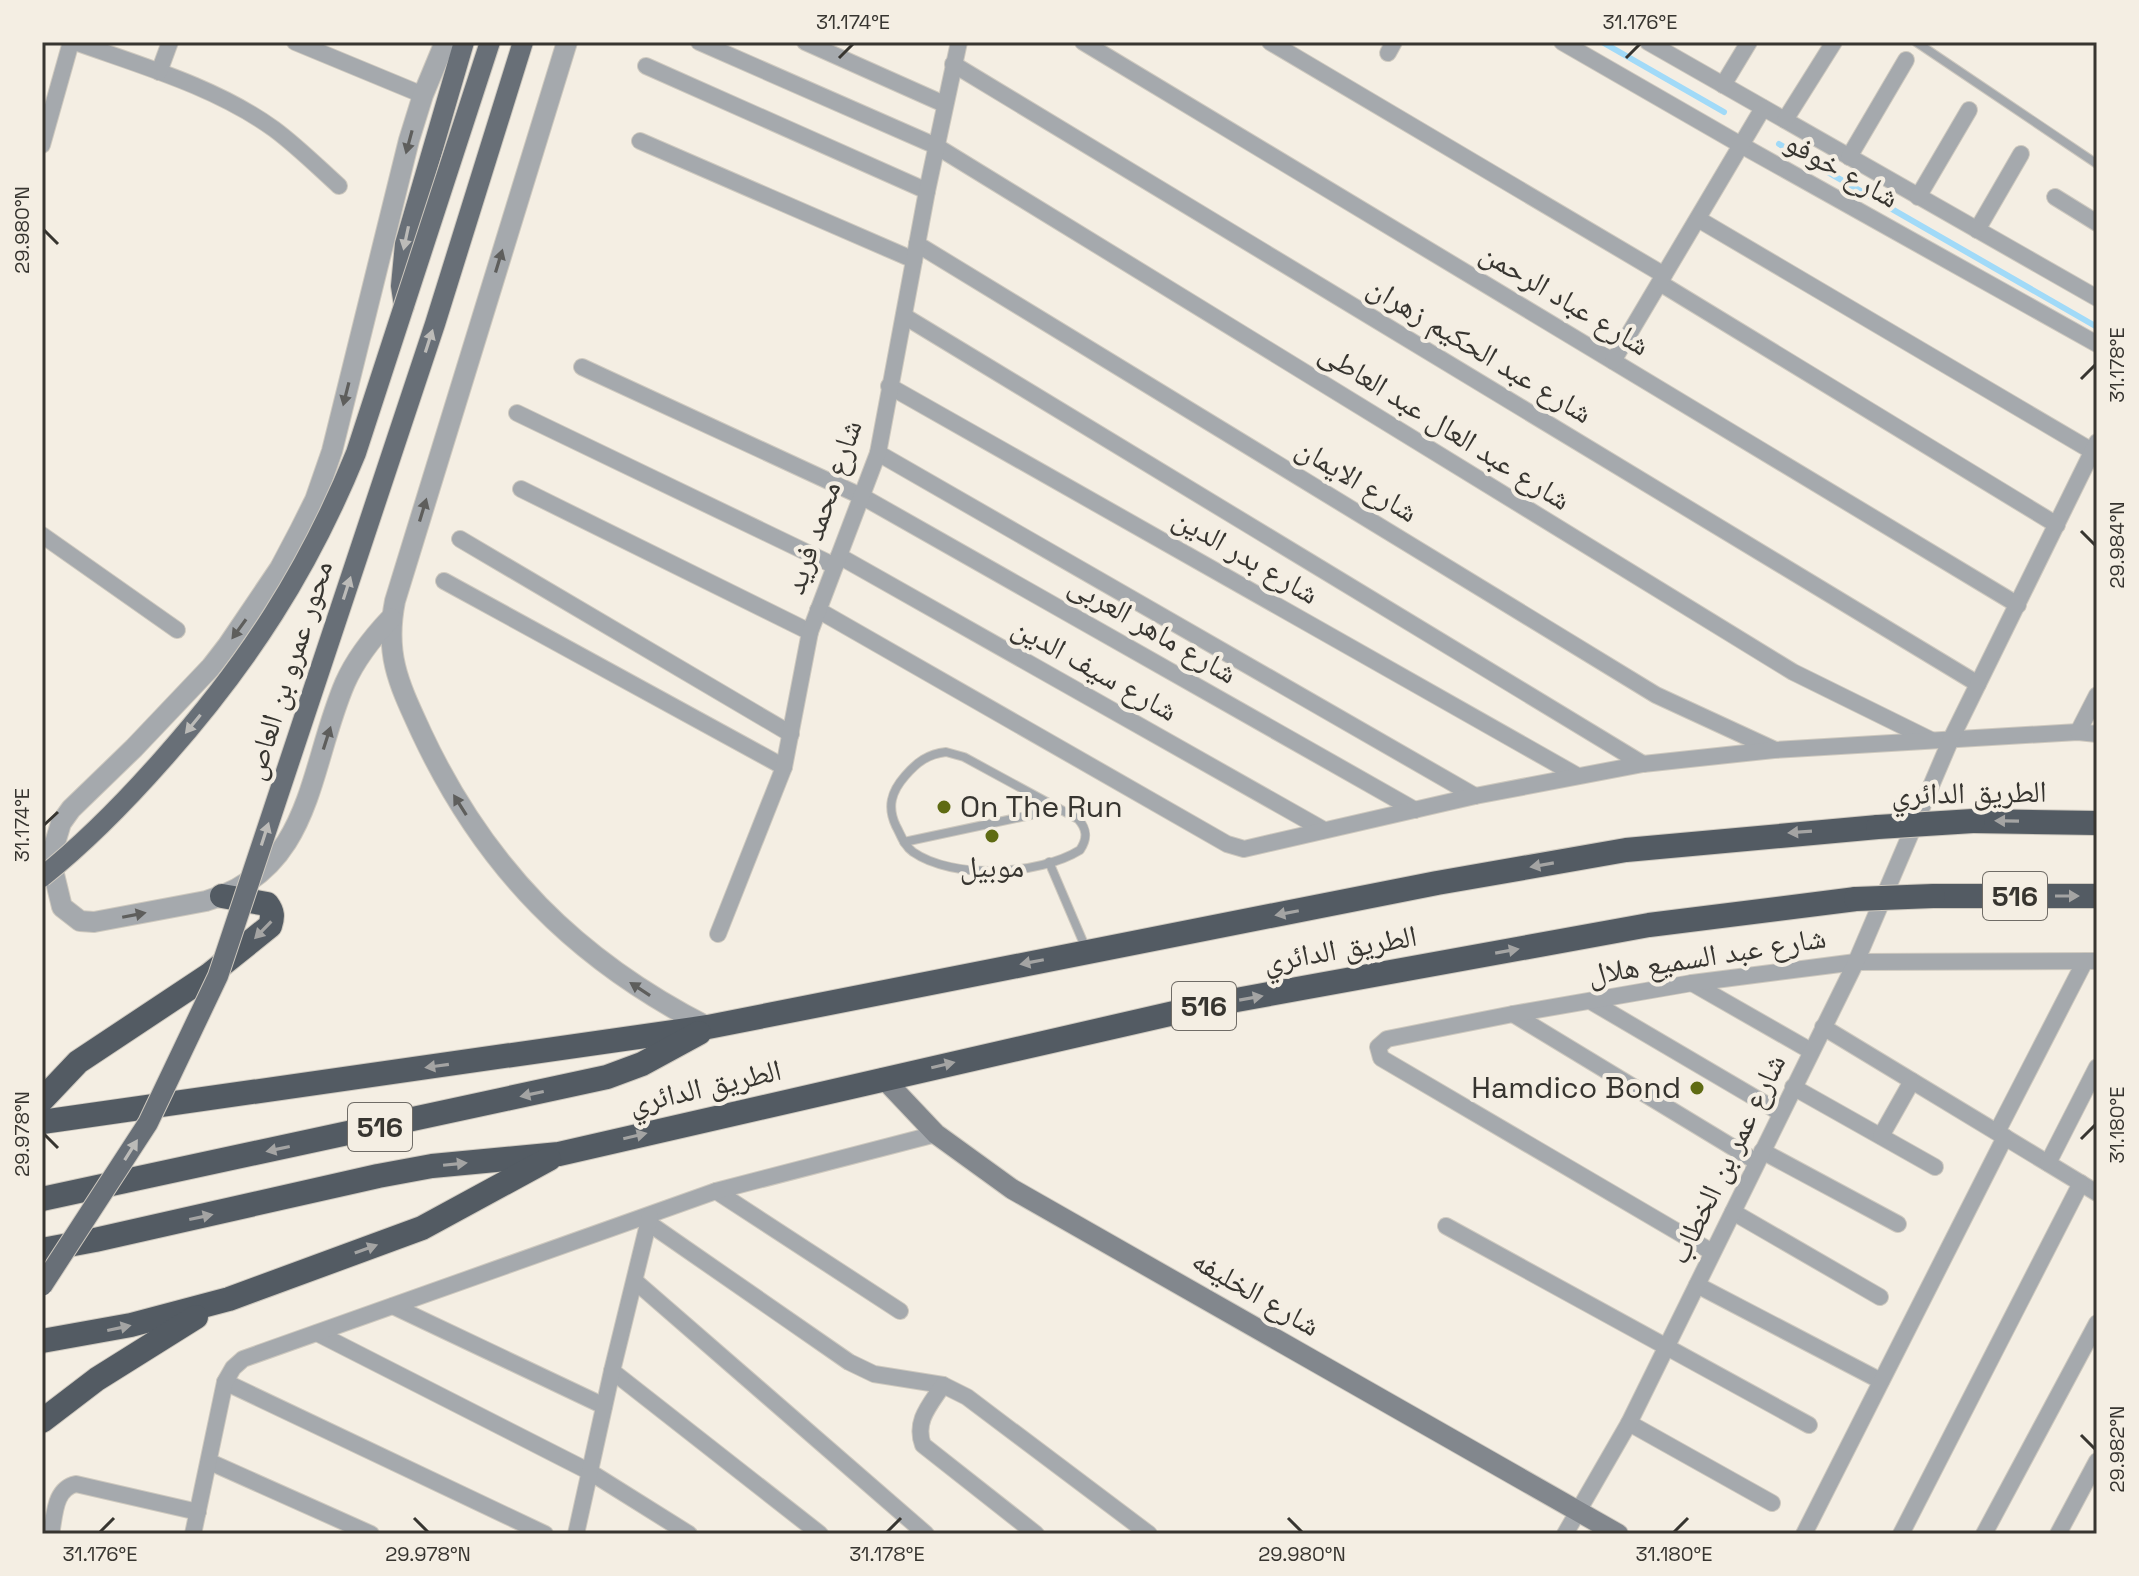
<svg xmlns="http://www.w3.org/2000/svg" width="2139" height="1576" viewBox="0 0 2139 1576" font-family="'Space Grotesk','Noto Naskh Arabic',sans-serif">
<rect width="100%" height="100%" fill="#f4eee3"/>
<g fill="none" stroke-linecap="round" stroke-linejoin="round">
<g stroke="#a1daf8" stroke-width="6">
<polyline points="1602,42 1724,112"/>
<polyline points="1779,144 2097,327"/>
</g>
<g stroke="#cec9bf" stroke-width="10">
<g id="service">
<polyline points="1916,42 2097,164"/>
<path d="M946,752L964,757L1078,819C1087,829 1088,838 1080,850C1040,875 953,880 913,852C904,846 901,835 896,826C887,807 891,792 905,776C917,762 928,754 946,752Z"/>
<polyline points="904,842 1059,809"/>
<polyline points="1049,862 1087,951"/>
</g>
</g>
<g stroke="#cec9bf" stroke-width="18">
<g id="minor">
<path d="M75,42C142,66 216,87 274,129C297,146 318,167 339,186"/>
<polyline points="295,42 423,95"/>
<polyline points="699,42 936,146 1793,672 1931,740"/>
<polyline points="805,42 944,104"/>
<polyline points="1083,42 2018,605"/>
<polyline points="1270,42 1664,275"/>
<polyline points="1562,42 1741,145 2097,344"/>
<polyline points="1648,42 2097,298"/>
<polyline points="1388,53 1394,42"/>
<polyline points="953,64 1978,684"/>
<polyline points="646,66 927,191"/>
<polyline points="159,72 170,42"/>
<polyline points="1723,85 1749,42"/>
<polyline points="1785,120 1834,42"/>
<polyline points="640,141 914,260"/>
<polyline points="42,145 71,42"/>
<polyline points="1849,157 1906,60"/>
<polyline points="1918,197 1969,110"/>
<polyline points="2055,197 2097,223"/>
<polyline points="1698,219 2092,451"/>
<polyline points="1977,230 2021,154"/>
<polyline points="917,244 1656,695 1773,749"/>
<polyline points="1660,283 2057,525"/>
<polyline points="904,316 1643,764"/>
<polyline points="1613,361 1763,108"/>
<polyline points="582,367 863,497 1415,810"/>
<polyline points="889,386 1576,775"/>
<polyline points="517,413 835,566"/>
<polyline points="878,453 1475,796"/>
<polyline points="521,489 810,632"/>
<polyline points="42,535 177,630"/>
<polyline points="460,539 791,734"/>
<polyline points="839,556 1324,830"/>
<polyline points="444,581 784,767"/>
<polyline points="818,610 1227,844 1244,849 1475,796 1643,764 1774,750 2078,732 2097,734"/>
<polyline points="2078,732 2097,695"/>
<polyline points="718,934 784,767 810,632 878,453 927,191 959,42"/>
<polyline points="1692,983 1811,1051"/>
<polyline points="1592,1002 1781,1113"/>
<polyline points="1513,1014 1757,1162"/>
<polyline points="1823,1027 2097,1193"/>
<polyline points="1793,1087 1935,1167"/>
<polyline points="1997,1132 2085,961"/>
<polyline points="1881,1136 1912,1081"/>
<polyline points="1762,1151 1898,1224"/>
<polyline points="2048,1163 2097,1067"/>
<polyline points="716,1191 900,1311"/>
<polyline points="1733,1212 1880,1297"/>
<polyline points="650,1224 849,1362 874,1374 943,1385 967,1397 1149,1534"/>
<polyline points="1446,1226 1809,1425"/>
<polyline points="1712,1252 1381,1058 1378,1047 1387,1039 1513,1014 1692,983 1856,962 2097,961"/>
<polyline points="636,1282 926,1534"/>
<polyline points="1697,1285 1881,1381"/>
<polyline points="393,1306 604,1406"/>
<polyline points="317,1333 590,1472 689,1534"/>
<polyline points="612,1371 820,1534"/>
<polyline points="225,1382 545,1534"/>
<path d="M943,1385C930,1405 914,1421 923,1445L1036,1534"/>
<polyline points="1629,1423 1772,1503"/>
<polyline points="210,1462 371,1534"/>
<path d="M51,1534C55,1515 54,1489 76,1484L198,1512"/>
<polyline points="193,1534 225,1382 233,1368 243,1359 716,1191 936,1134"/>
<polyline points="576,1534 612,1371 650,1216"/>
<polyline points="1565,1534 1629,1423 1856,962 1951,739 2097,442"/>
<polyline points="1804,1534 2005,1137"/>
<polyline points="1901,1534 2081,1183"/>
<polyline points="1984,1534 2097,1323"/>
<polyline points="2058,1534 2097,1461"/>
</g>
</g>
<g stroke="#cec9bf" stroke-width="22">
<g id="tertiary">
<path d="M567,42L395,601C384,656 400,686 422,734C485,868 576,960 708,1027"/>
<path d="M391,618C373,637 356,658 345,683C308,769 313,870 206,901L94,922L80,921L62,907L53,870L52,853L61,823L71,809L134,748L211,667L228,645L280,568L300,530L315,500L332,451L409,140L423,95L445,42"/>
</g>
</g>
<g stroke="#cec9bf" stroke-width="22">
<polyline id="secondary" points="883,1078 936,1134 1012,1189 1618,1534"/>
</g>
<g stroke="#cec9bf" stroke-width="22">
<polyline id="primary" points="404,306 401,286 405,244 464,42"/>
</g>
<g stroke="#cec9bf" stroke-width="26">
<g id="motorway">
<polyline points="1973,821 2097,823"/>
<polyline points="1933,896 2097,896"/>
<path d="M42,1100L78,1062L209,975L270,926C273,917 273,912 267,904L222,896"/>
<polyline points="42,1122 708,1027 1437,883 1626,850 1878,827"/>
<polyline points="42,1199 607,1077 642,1064 699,1033"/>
<polyline points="42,1250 95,1240 378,1176 432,1166 559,1154 1209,1005 1649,925 1856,899"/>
<polyline points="42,1341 131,1325 229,1299 422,1228 549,1159"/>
<polyline points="42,1421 97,1379 196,1317"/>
</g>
</g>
<use href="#service" stroke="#a5a9ad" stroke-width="8"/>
<use href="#minor" stroke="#a5a9ad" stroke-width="16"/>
<use href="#tertiary" stroke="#a5a9ad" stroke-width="20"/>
<use href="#secondary" stroke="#82878d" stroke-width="20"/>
<use href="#primary" stroke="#686f77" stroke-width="20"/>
<use href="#motorway" stroke="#535b63" stroke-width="24"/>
<g stroke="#cec9bf" stroke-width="22" stroke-linecap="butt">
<g id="primary-bridge">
<path d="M42,877C86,842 126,801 163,759C248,663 308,571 356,453L490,42"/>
<polyline points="42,1286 148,1123 218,976 435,324 523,42"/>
</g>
</g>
<g stroke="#cec9bf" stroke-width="26" stroke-linecap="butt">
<g id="motorway-bridge">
<polyline points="1878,827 1973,821"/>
<polyline points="1856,899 1933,896"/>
</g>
</g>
<use href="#primary-bridge" stroke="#686f77" stroke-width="20"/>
<use href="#motorway-bridge" stroke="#535b63" stroke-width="24"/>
</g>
<defs><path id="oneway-solid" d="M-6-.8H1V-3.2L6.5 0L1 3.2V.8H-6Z" transform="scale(2)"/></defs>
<g fill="#5e5e5c">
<use href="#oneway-solid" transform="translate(409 142) rotate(105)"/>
<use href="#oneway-solid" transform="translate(499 261) rotate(-73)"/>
<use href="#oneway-solid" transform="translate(346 394) rotate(104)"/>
<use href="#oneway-solid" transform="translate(423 510) rotate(-73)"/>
<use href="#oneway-solid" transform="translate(239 629) rotate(126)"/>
<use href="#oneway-solid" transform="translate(327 738) rotate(-72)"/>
<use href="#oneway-solid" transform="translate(460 805) rotate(-122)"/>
<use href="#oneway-solid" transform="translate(134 915) rotate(-11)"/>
<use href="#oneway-solid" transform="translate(640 989) rotate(-147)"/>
</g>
<g fill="#bcbbb8">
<use href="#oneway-solid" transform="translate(406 238) rotate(102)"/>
<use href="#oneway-solid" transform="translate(429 341) rotate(-72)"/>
<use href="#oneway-solid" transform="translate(347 588) rotate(-72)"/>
<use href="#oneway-solid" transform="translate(193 724) rotate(129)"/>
<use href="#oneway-solid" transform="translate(265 834) rotate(-72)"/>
<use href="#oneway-solid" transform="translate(131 1150) rotate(-58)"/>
</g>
<g fill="#a4a4a3">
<use href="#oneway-solid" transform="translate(2007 821) rotate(-179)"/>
<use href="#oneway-solid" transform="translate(1800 832) rotate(176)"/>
<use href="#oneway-solid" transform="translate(1542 865) rotate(170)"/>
<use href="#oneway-solid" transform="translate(2067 896)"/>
<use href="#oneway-solid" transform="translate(1287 913) rotate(169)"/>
<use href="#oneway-solid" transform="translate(263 930) rotate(134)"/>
<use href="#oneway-solid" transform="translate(1507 951) rotate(-10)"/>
<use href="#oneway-solid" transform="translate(1032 962) rotate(169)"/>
<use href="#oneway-solid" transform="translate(1251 998) rotate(-10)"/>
<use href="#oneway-solid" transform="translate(943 1065) rotate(-13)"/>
<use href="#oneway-solid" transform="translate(437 1066) rotate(172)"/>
<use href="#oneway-solid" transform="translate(532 1094) rotate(168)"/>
<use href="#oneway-solid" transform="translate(635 1136) rotate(-13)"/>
<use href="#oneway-solid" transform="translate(278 1149) rotate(168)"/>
<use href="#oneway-solid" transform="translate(455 1164) rotate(-6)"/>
<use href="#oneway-solid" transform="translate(201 1217) rotate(-12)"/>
<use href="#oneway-solid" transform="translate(366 1249) rotate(-20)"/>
<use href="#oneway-solid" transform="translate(119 1328) rotate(-12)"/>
</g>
<path fill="none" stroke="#373530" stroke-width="3" d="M839,58L853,44M1626,58L1640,44M44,230L58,244M2081,379L2095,365M2081,531L2095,545M44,825L58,812M44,1134L58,1148M2081,1139L2095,1125M2081,1435L2095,1449M414,1518L428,1532M1288,1518L1302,1532M100,1532L114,1518M887,1532L901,1518M1674,1532L1688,1518"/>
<g fill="#5f6b13" stroke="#f4eee3" stroke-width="3">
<circle cx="944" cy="807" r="8"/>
<circle cx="992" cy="836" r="8"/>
<circle cx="1697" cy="1088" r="8"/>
</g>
<g text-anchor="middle" stroke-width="8" stroke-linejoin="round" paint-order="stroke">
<g fill="#f4eee3" stroke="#706c66" stroke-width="2">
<rect x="1983" y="872" width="64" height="48" rx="6"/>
<rect x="1172" y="982" width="64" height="48" rx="6"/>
<rect x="348" y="1103" width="64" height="48" rx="6"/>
</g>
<g font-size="28" font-weight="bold" fill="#373530">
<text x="2015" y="906">516</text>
<text x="1204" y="1016">516</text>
<text x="380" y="1137">516</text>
</g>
<g font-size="30" fill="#373530" stroke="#f4eee3">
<text transform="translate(1842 170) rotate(29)" y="10">شارع خوفو</text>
<text transform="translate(1565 299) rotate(31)" y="10">شارع عباد الرحمن</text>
<text transform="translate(1480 350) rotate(31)" y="10">شارع عبد الحكيم زهران</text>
<text transform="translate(1445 426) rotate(32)" y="10">شارع عبد العال عبد العاطى</text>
<text transform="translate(1357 480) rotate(31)" y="10">شارع الايمان</text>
<text transform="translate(823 507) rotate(-71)" y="10">شارع محمد فريد</text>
<text transform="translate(1246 556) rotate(30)" y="10">شارع بدر الدين</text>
<text transform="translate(1153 629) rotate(30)" y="10">شارع ماهر العربى</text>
<text transform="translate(1095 669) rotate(29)" y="10">شارع سيف الدين</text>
<text transform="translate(288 670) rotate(-72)" y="10">محور عمرو بن العاص</text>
<text transform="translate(1969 793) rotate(-1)" y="10">الطريق الدائري</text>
<text transform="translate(1340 949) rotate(-10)" y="10">الطريق الدائري</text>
<text transform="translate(1707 956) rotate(-9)" y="10">شارع عبد السميع هلال</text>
<text transform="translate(705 1087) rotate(-13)" y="10">الطريق الدائري</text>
<text transform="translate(1727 1159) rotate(-64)" y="10">شارع عمر بن الخطاب</text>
<text transform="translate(1256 1293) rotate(30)" y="10">شارع الخليفه</text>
</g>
<g font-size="30" fill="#373530" stroke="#f4eee3" text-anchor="start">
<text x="960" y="817">On The Run</text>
<text x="992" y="877" text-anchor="middle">موبيل</text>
<text x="1681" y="1098" text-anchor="end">Hamdico Bond</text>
</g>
</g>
<rect width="2139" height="1576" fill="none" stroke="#f4eee3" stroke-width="88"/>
<rect x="44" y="44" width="2051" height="1488" fill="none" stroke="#373530" stroke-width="3"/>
<g font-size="20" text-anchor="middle" fill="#373530">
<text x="853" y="29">31.174°E</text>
<text x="1640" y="29">31.176°E</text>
<text transform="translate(22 230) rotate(-90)" y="7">29.980°N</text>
<text transform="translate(2117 365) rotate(-90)" y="7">31.178°E</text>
<text transform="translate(2117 545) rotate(-90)" y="7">29.984°N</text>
<text transform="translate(22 825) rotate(-90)" y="7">31.174°E</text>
<text transform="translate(2117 1125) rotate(-90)" y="7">31.180°E</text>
<text transform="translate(22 1134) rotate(-90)" y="7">29.978°N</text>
<text transform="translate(2117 1449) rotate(-90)" y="7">29.982°N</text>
<text x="100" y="1561">31.176°E</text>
<text x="428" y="1561">29.978°N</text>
<text x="887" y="1561">31.178°E</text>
<text x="1302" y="1561">29.980°N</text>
<text x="1674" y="1561">31.180°E</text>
</g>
</svg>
